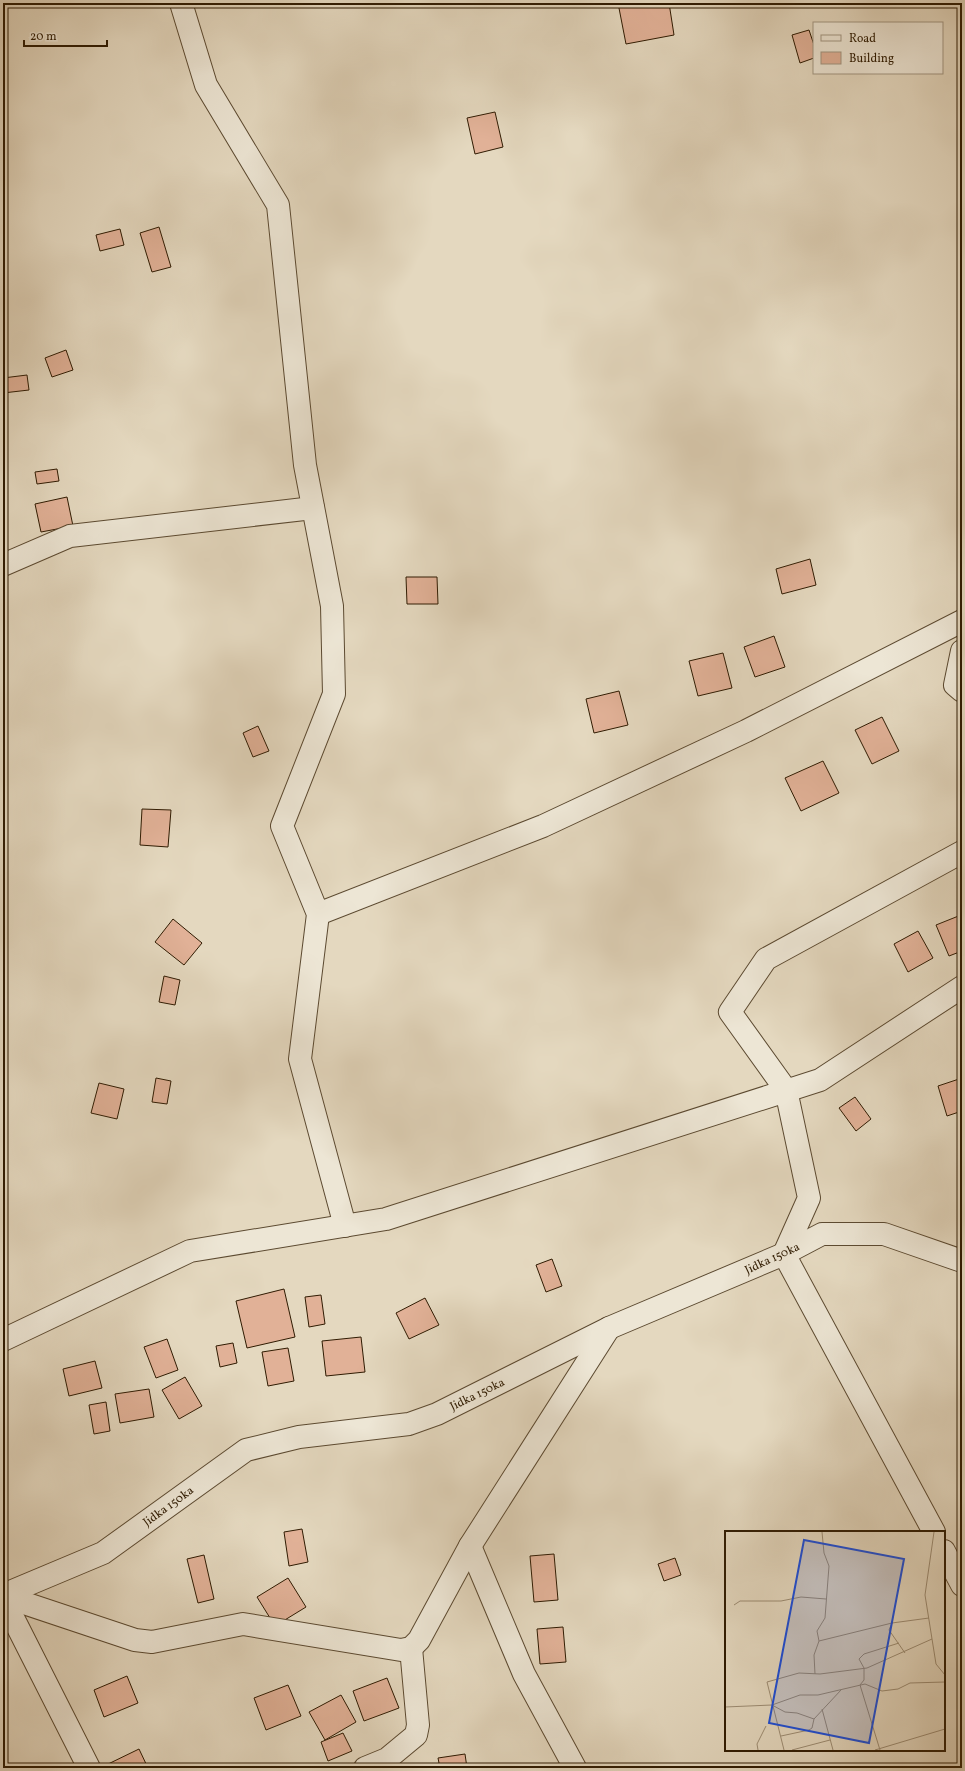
<svg xmlns="http://www.w3.org/2000/svg" width="965" height="1771" viewBox="0 0 965 1771" font-family="Vollkorn,serif">
<rect width="100%" height="100%" fill="#e4d8bf"/>
<filter id="stains"><feTurbulence type="fractalNoise" baseFrequency=".005" numOctaves="4"/><feColorMatrix values="0 0 0 0 .2 0 0 0 0 .09 0 0 0 0 .02 0 0 0 .5 -.17"/></filter>
<radialGradient id="worn" r=".72"><stop offset=".6" stop-color="#630" stop-opacity="0"/><stop offset="1" stop-color="#630" stop-opacity=".3"/></radialGradient>
<g fill="#e1b197" stroke="#2f1b02">
<polygon points="94,3 107,3 96,7"/>
<polygon points="618,3 669,3 674,35 626,44"/>
<polygon points="809,30 814,45 814,58 800,63 792,35"/>
<polygon points="495,112 503,147 475,154 467,118"/>
<polygon points="159,227 171,267 152,272 140,233"/>
<polygon points="120,229 124,245 100,251 96,235"/>
<polygon points="66,350 73,370 52,377 45,358"/>
<polygon points="27,375 29,390 3,393 3,378"/>
<polygon points="57,469 59,481 37,484 35,472"/>
<polygon points="67,497 73,526 41,532 35,504"/>
<polygon points="810,559 816,585 782,594 776,569"/>
<polygon points="406,577 437,577 438,604 407,604"/>
<polygon points="774,636 785,667 755,677 744,647"/>
<polygon points="723,653 732,688 698,696 689,661"/>
<polygon points="619,691 628,725 594,733 586,699"/>
<polygon points="882,717 899,751 872,764 855,730"/>
<polygon points="258,726 269,751 253,757 243,733"/>
<polygon points="823,761 839,793 801,811 785,778"/>
<polygon points="142,809 171,810 168,847 140,845"/>
<polygon points="961,915 962,951 949,956 936,925"/>
<polygon points="173,919 202,943 184,965 155,942"/>
<polygon points="918,931 933,958 908,972 894,944"/>
<polygon points="164,976 180,980 175,1005 159,1002"/>
<polygon points="156,1078 171,1081 167,1104 152,1102"/>
<polygon points="962,1078 962,1111 947,1116 938,1086"/>
<polygon points="99,1083 124,1089 117,1119 91,1113"/>
<polygon points="855,1097 871,1119 856,1131 839,1108"/>
<polygon points="962,1129 962,1142 958,1130"/>
<polygon points="552,1259 562,1286 546,1292 536,1265"/>
<polygon points="284,1289 295,1337 247,1348 236,1301"/>
<polygon points="321,1295 325,1324 309,1327 305,1297"/>
<polygon points="425,1298 439,1325 409,1339 396,1313"/>
<polygon points="361,1337 365,1372 326,1376 322,1341"/>
<polygon points="167,1339 178,1370 156,1378 144,1347"/>
<polygon points="233,1343 237,1363 220,1367 216,1346"/>
<polygon points="288,1348 294,1381 268,1386 262,1352"/>
<polygon points="95,1361 102,1388 69,1396 63,1369"/>
<polygon points="185,1377 202,1406 179,1419 162,1390"/>
<polygon points="149,1389 154,1417 120,1423 115,1394"/>
<polygon points="106,1402 110,1431 94,1434 89,1405"/>
<polygon points="302,1529 308,1562 289,1566 284,1532"/>
<polygon points="554,1554 558,1600 534,1602 530,1556"/>
<polygon points="204,1555 214,1599 198,1603 187,1559"/>
<polygon points="675,1558 681,1575 664,1581 658,1564"/>
<polygon points="288,1578 306,1607 275,1626 257,1597"/>
<polygon points="563,1627 566,1662 540,1664 537,1629"/>
<polygon points="127,1676 138,1703 104,1717 94,1690"/>
<polygon points="387,1678 399,1708 364,1721 353,1691"/>
<polygon points="288,1685 301,1716 266,1730 254,1698"/>
<polygon points="341,1695 356,1722 325,1740 309,1712"/>
<polygon points="343,1733 352,1751 328,1761 321,1742"/>
<polygon points="139,1749 148,1768 105,1768 104,1766"/>
<polygon points="465,1754 467,1768 440,1768 438,1758"/>
<polygon points="528,1764 529,1768 517,1768"/>
</g>
<g fill="none" stroke-linecap="round" stroke-linejoin="round">
<g stroke="#5c4a31" stroke-width="24">
<g id="street">
<polyline points="181,3 206,85 278,205 305,465 332,606 334,694 282,826 318,914 300,1059 345,1226"/>
<polyline points="3,565 70,536 313,508"/>
<polyline points="962,651 955,685 962,691"/>
<polyline points="318,914 543,826 746,731 962,621"/>
<polyline points="3,1340 190,1251 386,1219 820,1080 962,987"/>
<polyline points="934,1532 784,1254 809,1198 786,1090 730,1012 766,959 962,852"/>
<polyline points="470,1546 524,1674 575,1768"/>
<polyline points="944,1551 962,1585"/>
<polyline points="3,1595 103,1553 246,1450 299,1437 409,1424 437,1414 609,1328 784,1254 822,1234 884,1234 962,1261"/>
<polyline points="3,1596 135,1640 152,1642 243,1624 401,1650 411,1648 419,1640 470,1546 609,1328"/>
<polyline points="3,1598 89,1768"/>
<polyline points="365,1768 387,1759 416,1735 418,1725 411,1648"/>
</g>
</g>
<use href="#street" stroke="#ede6d5" stroke-width="22"/>
</g>
<g text-anchor="middle" stroke-width="4" stroke-linejoin="round" paint-order="stroke">
<g font-size="12" fill="#2f1b02" stroke="#ede6d5">
<text transform="translate(772 1258) rotate(-25)" y="4">Jidka 150ka</text>
<text transform="translate(477 1394) rotate(-26)" y="4">Jidka 150ka</text>
<text transform="translate(168 1506) rotate(-36)" y="4">Jidka 150ka</text>
</g>
</g>
<g transform="translate(725 1531)">
<rect width="220" height="220" fill="#e4d8bf"/>
<path fill="none" stroke="#9c8c73" stroke-width="1" d="M209,1L200,64L211,133L220,144M9,74L15,70H56L76,66L101,68M94,110L167,92M180,122L164,99L167,92L204,87M90,143L89,124L94,110L92,100L100,87L104,35L99,22L97,1M47,174L60,181L72,182L89,188L116,159M0,176L47,174L75,164H93L140,153L157,160L173,158L185,152L220,151M97,178L108,219M56,205L84,199L87,197L89,188M33,219L32,213L41,195M59,219L42,151L74,142L95,143L142,137L207,108M67,219L105,209M150,219L220,198M155,219L135,154L139,149V137L134,128L139,123L174,112"/>
<path fill="#1d4ed8" fill-opacity="0.15" stroke="#1d4ed8" stroke-width="2" d="M79,9L179,28L144,212L44,192Z"/>
<rect width="220" height="220" fill="none" stroke="#2f1b02" stroke-width="2"/>
</g>
<rect width="965" height="1771" fill="none" stroke="#e4d8bf" stroke-width="16"/>
<rect x="4" y="4" width="957" height="1763" fill="none" stroke="#2f1b02" stroke-width="2"/>
<rect x="8" y="8" width="949" height="1755" fill="none" stroke="#2f1b02"/>
<rect x="813" y="22" width="130" height="52" fill="#ede6d5" stroke="#a19581"/>
<rect x="821" y="35" width="20" height="6" fill="#ede6d5" stroke="#a19581"/>
<text x="849" y="42" font-size="12" fill="#2f1b02">Road</text>
<rect x="821" y="52" width="20" height="12" fill="#e1b197" stroke="#a19581"/>
<text x="849" y="62" font-size="12" fill="#2f1b02">Building</text>
<path d="M24 40v6h83v-6" fill="none" stroke="#2f1b02" stroke-width="2"/>
<text x="30" y="40" font-size="12" fill="#2f1b02" stroke="#ede6d5" stroke-width="3" paint-order="stroke">20 m</text>
<rect width="100%" height="100%" filter="url(#stains)"/>
<rect width="100%" height="100%" fill="url(#worn)"/>
</svg>
